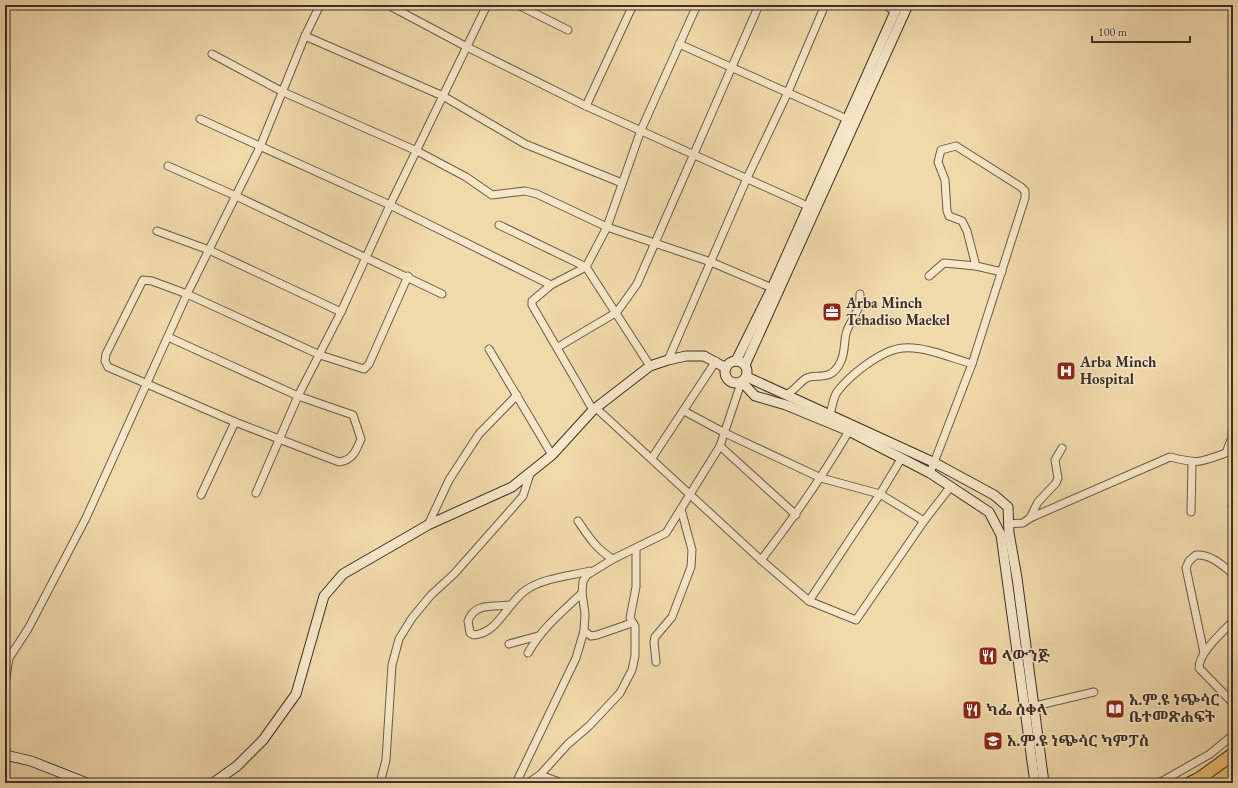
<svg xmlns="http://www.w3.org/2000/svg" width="1238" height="788" viewBox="0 0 1238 788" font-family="'EB Garamond','Noto Serif Ethiopic',serif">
<rect width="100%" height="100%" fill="#f1daaa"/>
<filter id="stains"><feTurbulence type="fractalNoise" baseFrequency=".005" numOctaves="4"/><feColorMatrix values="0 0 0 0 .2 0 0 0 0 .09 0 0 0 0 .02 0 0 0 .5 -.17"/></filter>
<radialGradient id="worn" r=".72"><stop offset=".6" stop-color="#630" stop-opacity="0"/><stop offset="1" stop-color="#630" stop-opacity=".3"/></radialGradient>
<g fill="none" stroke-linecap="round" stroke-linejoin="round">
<g stroke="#695a4a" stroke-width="9">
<g id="street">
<polyline points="388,5 467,47 586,106 812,208"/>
<polyline points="518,5 568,30"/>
<polyline points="884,5 895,11"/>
<polyline points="305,36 443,96 525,144 622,183"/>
<polyline points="679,44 847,119"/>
<polyline points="212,54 283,92 417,151 466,177 492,195 525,191 537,194 607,227 711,262 772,288"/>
<polyline points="586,106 633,5"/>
<polyline points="200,119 390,205 551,285"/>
<polyline points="168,166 236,196 442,294"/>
<polyline points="499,225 586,267 650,366"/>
<polyline points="157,231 209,250 341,312"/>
<polyline points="929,276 944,263 976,266 1002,272"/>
<path d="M168,337L298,396L353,415L361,439C356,451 353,460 339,462L235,422L108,367L105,361L106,354L143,280L152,281L187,294L320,355L364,369L369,364L408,276"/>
<polyline points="558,347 617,312 637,284 759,5"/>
<polyline points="489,349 552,455"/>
<polyline points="668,360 747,178 788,92 825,5"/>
<path d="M786,395C795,390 798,384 805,379C815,372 831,384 841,361C846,351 843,338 848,328C854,316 861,308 860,294"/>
<polyline points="596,408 761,560 809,601 856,620 924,521 951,486"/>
<polyline points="593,410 532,305 532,301 551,285 586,267 607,227 641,130 697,5"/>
<polyline points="684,411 725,433 821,478 880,494 924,521"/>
<path d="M830,415C832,408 833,398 837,392C850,375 881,350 903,348C925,346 951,358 972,364"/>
<polyline points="720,446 796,515"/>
<polyline points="652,458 716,361"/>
<polyline points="930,473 972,364 1025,198 1025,191 1021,187 956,146 941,150 938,162 945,180 947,211 949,216 962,221 967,231 976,266"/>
<polyline points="256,493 298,396 341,312 390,205 487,5"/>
<polyline points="201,495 235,422"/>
<polyline points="1232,506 1233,506"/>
<polyline points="1191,512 1192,463"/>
<polyline points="1030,518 1038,502 1056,483 1058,478 1055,460 1062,448"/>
<path d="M578,521C588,536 597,550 613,559"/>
<path d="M1009,524L1023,523L1030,518L1170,457C1199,464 1198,463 1226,453L1232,437L1233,418"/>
<polyline points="428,525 449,480 479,434 517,395"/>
<path d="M761,560C793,519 822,477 849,431"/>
<polyline points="809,601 880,494 901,459"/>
<path d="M511,605C494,607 475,602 468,621L470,633L474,635C498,633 507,603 526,590C543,578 570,576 590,571"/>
<path d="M1233,621C1223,632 1199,652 1199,668L1233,703"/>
<polyline points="584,631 591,636 597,635 632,623"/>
<polyline points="509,644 538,636"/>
<path d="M528,653C542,628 561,613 582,593"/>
<path d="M1204,653L1186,568L1189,561L1196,555C1211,554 1222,565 1233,574"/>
<polyline points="656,662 654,642 655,637 672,617 691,567 692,550 681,509"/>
<polyline points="5,684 9,658 28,629 86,518 187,294 260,147 305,36 320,5"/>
<polyline points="1035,706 1094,692"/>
<polyline points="540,775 562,783"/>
<polyline points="380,783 386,760 392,665 399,639 412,618 431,595 454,574 523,496 530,474"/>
<polyline points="516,783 576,658 584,631 585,614 582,593 583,581 587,575 613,559 666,533 720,446 741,383"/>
<polyline points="528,783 540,775 568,744 589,726 620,693 632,670 635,656 635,626 630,618 636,587 636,549"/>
<polyline points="1159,783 1210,754 1233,735"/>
</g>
</g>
<g stroke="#3c2f2a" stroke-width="11">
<g id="secondary">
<circle cx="736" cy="372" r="11"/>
<polyline points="736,361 772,288 898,5"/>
<polyline points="745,365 908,5"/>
<polyline points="747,377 935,463 994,495 1008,507 1009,533 1017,578 1044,783"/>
<polyline points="742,382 755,396 786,405 849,431 930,473 989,512 1001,535 1035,783"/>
<polyline points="5,755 31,761 87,783"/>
<polyline points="213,783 237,766 263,740 296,694 324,596 343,574 428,525 512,487 552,455 593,410 650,366 668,360 686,356 704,356 726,368"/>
</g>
</g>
<g stroke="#3c2f2a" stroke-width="14">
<g id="highway">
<polyline points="1190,783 1200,778 1233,754"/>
<polyline points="1215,783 1233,770"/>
</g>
</g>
<use href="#street" stroke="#f6e7c8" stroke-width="7"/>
<use href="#secondary" stroke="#f6e7c8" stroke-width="9"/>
<use href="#highway" stroke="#e8bd75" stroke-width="12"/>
</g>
<defs>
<g id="office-square" transform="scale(1)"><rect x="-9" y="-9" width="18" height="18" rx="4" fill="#8f2418" stroke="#f6e7c8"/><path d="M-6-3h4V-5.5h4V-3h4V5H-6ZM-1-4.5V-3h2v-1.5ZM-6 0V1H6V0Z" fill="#fff"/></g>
<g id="hospital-square" transform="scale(1)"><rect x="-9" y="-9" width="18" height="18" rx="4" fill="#8f2418" stroke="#f6e7c8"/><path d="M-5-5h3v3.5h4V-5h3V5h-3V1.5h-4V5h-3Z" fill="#fff"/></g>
<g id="restaurant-square" transform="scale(1)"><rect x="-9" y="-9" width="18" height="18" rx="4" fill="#8f2418" stroke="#f6e7c8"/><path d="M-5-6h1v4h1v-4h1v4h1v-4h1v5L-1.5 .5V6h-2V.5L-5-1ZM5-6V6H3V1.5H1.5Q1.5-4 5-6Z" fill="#fff"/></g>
<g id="library-square" transform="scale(1)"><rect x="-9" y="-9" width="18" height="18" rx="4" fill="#8f2418" stroke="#f6e7c8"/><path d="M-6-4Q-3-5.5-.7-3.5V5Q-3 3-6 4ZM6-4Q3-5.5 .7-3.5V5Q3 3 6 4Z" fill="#fff"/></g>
<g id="school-square" transform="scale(1)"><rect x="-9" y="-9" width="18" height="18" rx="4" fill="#8f2418" stroke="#f6e7c8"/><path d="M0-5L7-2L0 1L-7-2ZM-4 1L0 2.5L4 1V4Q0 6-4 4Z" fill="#fff"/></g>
</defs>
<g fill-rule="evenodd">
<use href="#office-square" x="832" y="312"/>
<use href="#hospital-square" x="1066" y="371"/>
<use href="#restaurant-square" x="988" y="656"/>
<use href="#library-square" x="1115" y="709"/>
<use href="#restaurant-square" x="972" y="710"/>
<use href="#school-square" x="993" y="741"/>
</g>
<g text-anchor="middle" stroke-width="3" stroke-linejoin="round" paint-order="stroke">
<g font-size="15" font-weight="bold" fill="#3c2f2a" stroke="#f6e7c8" text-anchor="start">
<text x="846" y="308">Arba Minch<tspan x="846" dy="17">Tehadiso Maekel</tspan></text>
<text x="1080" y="367">Arba Minch<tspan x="1080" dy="17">Hospital</tspan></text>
<text x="1002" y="661">ላውንጅ</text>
<text x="1129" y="705">አ.ም.ዩ ነጭሳር<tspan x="1129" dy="17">ቤተመጽሐፍት</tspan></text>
<text x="986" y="715">ካፌ ሰቀላ</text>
<text x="1007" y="746">አ.ም.ዩ ነጭሳር ካምፓስ</text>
</g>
</g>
<rect width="1238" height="788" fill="none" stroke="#f1daaa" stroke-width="20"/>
<rect x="6" y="6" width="1226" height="776" fill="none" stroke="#3c2f2a" stroke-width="2"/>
<rect x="10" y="10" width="1218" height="768" fill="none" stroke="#3c2f2a"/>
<path d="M1092 36v6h98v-6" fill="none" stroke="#3c2f2a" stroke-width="2"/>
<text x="1098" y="36" font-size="12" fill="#3c2f2a" stroke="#f6e7c8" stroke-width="3" paint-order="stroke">100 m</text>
<rect width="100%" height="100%" filter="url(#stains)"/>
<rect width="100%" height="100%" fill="url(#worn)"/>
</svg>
